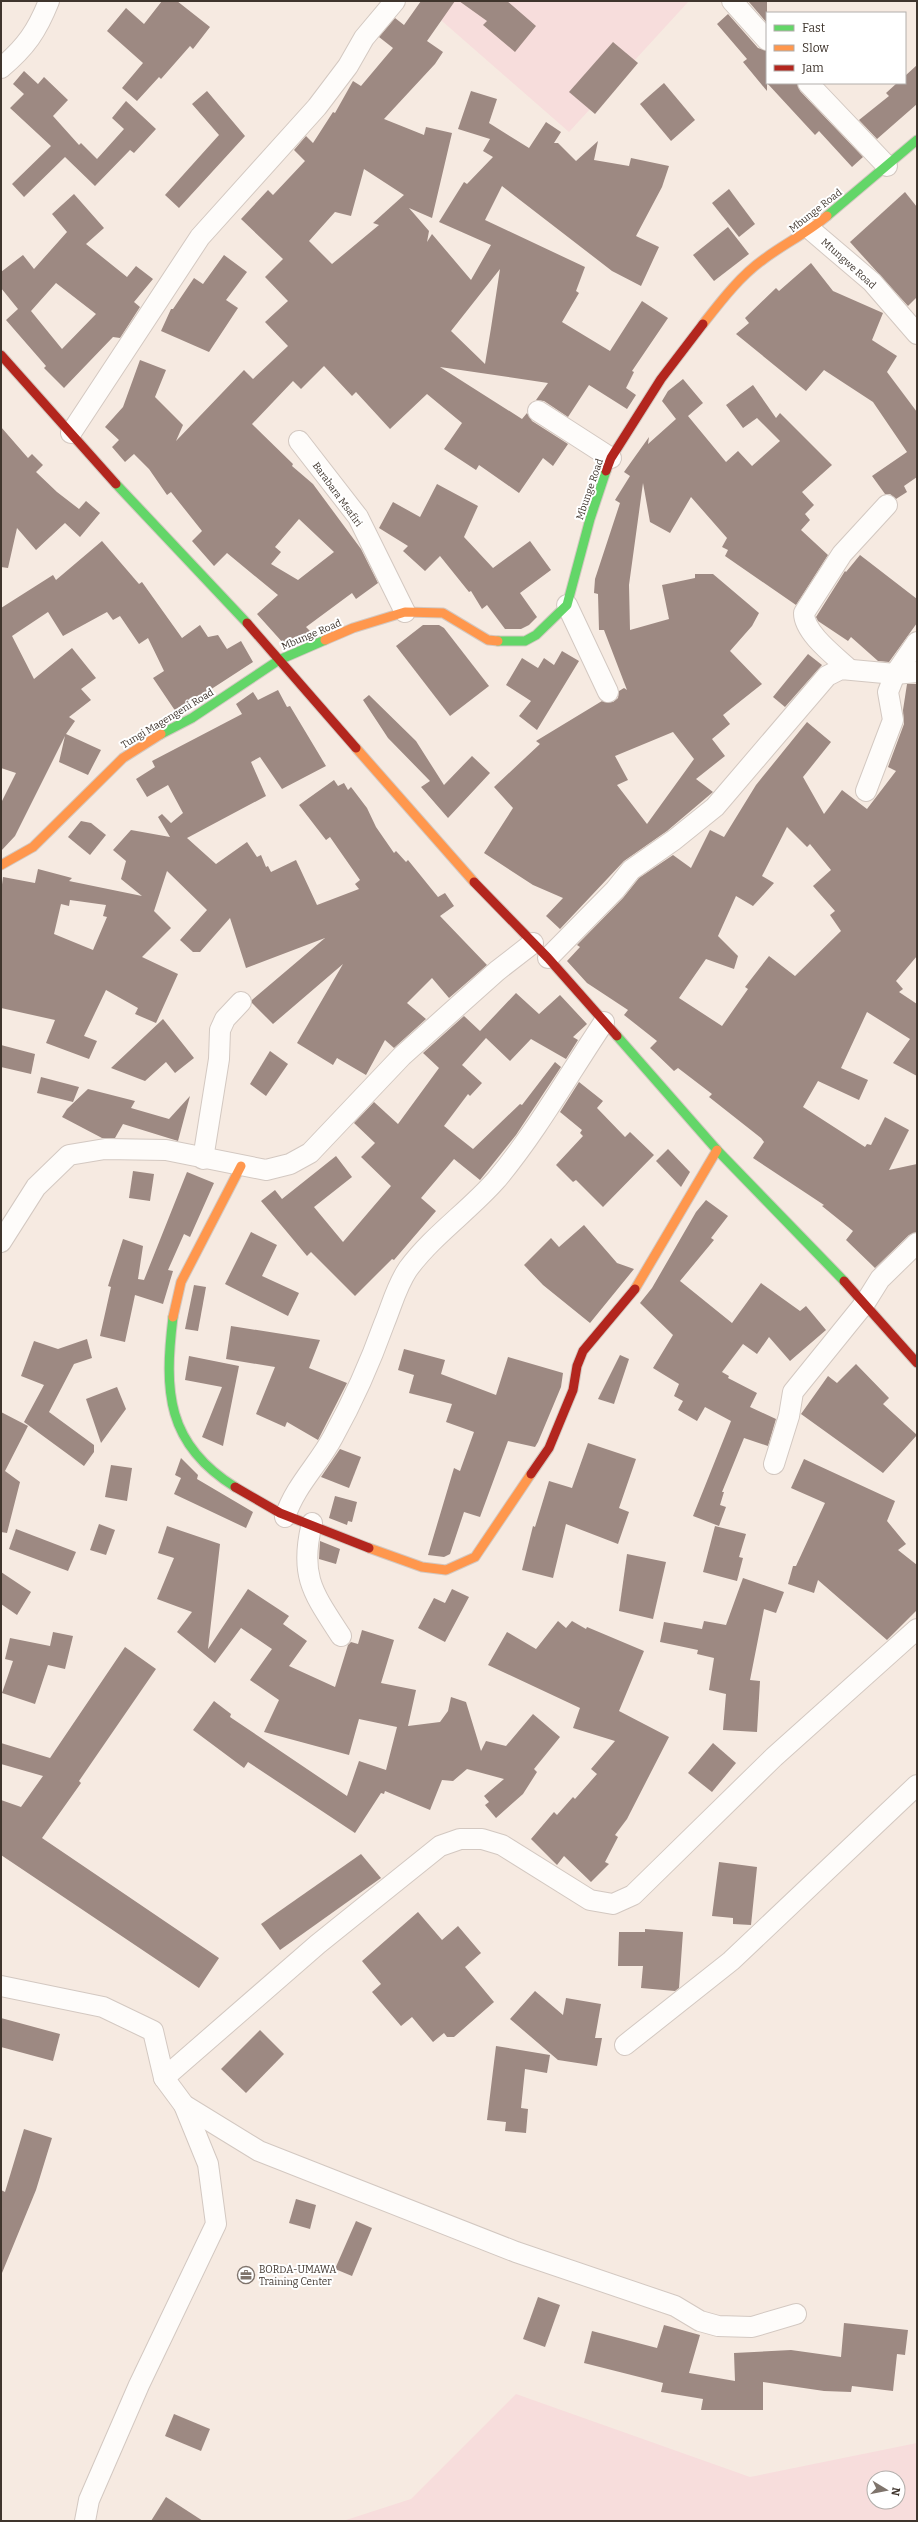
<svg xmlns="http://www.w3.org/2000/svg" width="918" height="2522" viewBox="0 0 918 2522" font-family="Bitter,serif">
<rect width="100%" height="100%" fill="#f6eae1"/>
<g fill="#f7dddc" fill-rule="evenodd">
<polygon points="433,1 689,1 569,132 426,7"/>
<path d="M516,2394L750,2477L917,2443V2521H343L411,2499ZM874,2478H898V2502H874Z"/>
</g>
<g fill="#9d8982" fill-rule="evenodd">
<polygon points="162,1 177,1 210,27 193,49 190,46 161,79 159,77 137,101 122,88 143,63 107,31 126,8 144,24"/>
<path d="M421,1H455L427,41L443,52L435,64L384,119L424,135L426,127L452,133L432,218L409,208L429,231L427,242L432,234L471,280L491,245L439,222L464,182L467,184L493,157L483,151L490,139L458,129L471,91L497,99L489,123L529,148L546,122L561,132L554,143H558L576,161L598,141L594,160L629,166L631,158L669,166L662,187L636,236L659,247L641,286L612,271L502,186L485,220L585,267L576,291L579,293L562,322L610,351L642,301L668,318L632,371L634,372L626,388L636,395L627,409L589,385L568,417L544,401L536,400L548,383L440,367L522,419L527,413L532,421L568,444L553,466L543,458L519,493L479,465L476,470L444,449L462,423L427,394L390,429L356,392L352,396L324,366L301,389L293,381L252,424L293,464L292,466L313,484L361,549L378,583L356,599L352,593L306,627L310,631L305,635L284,644L257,614L278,595L227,553L214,566L192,541L202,531L171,492L167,495L149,469L134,454L125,462L112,447L119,440L105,427L123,407L140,360L166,370L155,397L183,425L176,441L244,370L253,379L288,346L265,322L288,301L265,277L283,259L241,219L268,190L273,195L305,161L294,150L306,136L313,143L333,112L335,113L353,81L361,86L393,48L379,37L395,18L404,25ZM364,169L404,195L373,223L379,225L332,264L309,241L335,212L351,216ZM500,269L491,328L485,364L451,331ZM299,519L334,552L298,580L271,564L281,552L275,547Z"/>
<polygon points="459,1 507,1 536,26 515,52 483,25 487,21"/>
<polygon points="750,1 767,1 767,23 749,2"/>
<polygon points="728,14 758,48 767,51 767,83 797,83 800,91 863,157 852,167 819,131 815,135 767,83 767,91 743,62 747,59 717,24"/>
<polygon points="613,42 638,63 595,114 569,92"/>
<polygon points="917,65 917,104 877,139 859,120 889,96 886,93 897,83 905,83 905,76"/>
<polygon points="24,71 38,84 44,77 68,100 53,116 79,145 81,143 97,159 124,129 112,118 126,101 156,129 134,153 130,150 95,186 65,157 24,197 12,184 51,146 10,108 24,94 13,84"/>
<polygon points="664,83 695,120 671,141 640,104"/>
<polygon points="207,91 245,136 179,208 165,195 219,135 192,104"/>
<polygon points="729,189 755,224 739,237 712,203"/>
<polygon points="905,192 917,207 917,297 908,306 850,242"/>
<path d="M74,194L104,228L86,244L127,277L136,266L153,279L134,302L140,307L120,338L113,337L64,388L44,368L46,366L6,320L18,309L1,288V272L23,255L34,269L67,232L52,214ZM56,283L96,314L62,349L31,311Z"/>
<polygon points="728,227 749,254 714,281 693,255"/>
<polygon points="224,255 247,272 226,300 238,308 209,352 161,331 171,309 173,309 194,278 203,284"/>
<polygon points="811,263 833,291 883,313 872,340 897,356 887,372 917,412 917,477 904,486 907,492 896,499 890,494 885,494 872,476 907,452 873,402 824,370 806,391 736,334 749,323 745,318 776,288 779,291"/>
<path d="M683,379L703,403L688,416L726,462L738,451L752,466L780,441L757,418L743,428L726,405L753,385L776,418L780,413L832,465L802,492L814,505L805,514L810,520L801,530L828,555L796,605L725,556L728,550L722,547L727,538L691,497L670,533L650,522L643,483L629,585L630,630L669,619L662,585L695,578V574H713L759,613L752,626L730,651L762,684L723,715L730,724L712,739L725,756L696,779L713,792L667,831L624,861L560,929L546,916L563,898L533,885L484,853L513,808L494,787L540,744L536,741L602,701L613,702L618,698L619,691L624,688L627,690L604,630H599L598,594L594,593L595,579L620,503L615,500L630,476L624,472L649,437L648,444L676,419L662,401L668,391ZM673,732L694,759L647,824L617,785L628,780L615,756Z"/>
<polygon points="1,427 28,458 32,454 43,465 36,472 57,492 79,509 86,501 100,513 80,537 65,523 36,550 17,528 8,568 1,567"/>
<polygon points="437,484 478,506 464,537 493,568 530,541 551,570 520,593 537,617 529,625 521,629 505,629 487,605 482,609 471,591 469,592 440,556 425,571 403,551 408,546 379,528 393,502 420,517"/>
<polygon points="102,541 139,584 142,582 182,638 200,625 208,637 218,635 227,649 241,641 253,662 176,712 153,678 164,671 148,638 139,644 120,616 113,620 107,612 63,636 48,612 12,636 34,679 72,648 96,678 81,689 91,700 69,717 75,721 66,734 101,750 88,775 59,762 65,736 15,836 1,851 1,803 16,773 1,768 1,608 53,575 56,580"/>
<polygon points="860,555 917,599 917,623 889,662 878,661 851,637 848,641 818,621 816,617 845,571 846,572"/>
<polygon points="423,625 439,625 444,628 489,686 450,716 396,646"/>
<polygon points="562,651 579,661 537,730 519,716 531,701 506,685 522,658 538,668 544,658 554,665"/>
<polygon points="808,654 822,665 785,707 773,697"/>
<path d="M907,684H917V956L896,981L903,989L899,992L917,1004V1076L893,1063L910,1039L867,1012L841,1068L868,1080L859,1100L818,1081L803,1107L865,1147L867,1144L871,1145L885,1117L909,1130L889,1170L917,1164V1232L909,1235L875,1268L846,1240L853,1231L822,1206L824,1205L753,1158L764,1142L761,1138L709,1097L712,1094L678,1068L674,1071L650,1048L657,1041L624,1015L628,1010L587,983L567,961L580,947L577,945L623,898L639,878L673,855L691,868L710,830L724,837L756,785L807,722L831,742L803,777L824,814L842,790L867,809L896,771L888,767L904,724L903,710ZM787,827L807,847L810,844L831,870L813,886L835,911L830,915L841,931L795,976L769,956L745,987L748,989L722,1026L679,998L706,959L734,969L738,956L718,936L736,896L753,906L774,883L762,876Z"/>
<path d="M278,690L287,707L290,706L326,766L282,789L260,757L251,762L266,796L187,838L216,864L247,842L257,857L261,855L266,867L268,866L271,872L296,860L317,905L359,889L355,884L360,880L330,837L326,840L299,805L334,780L338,786L344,783L348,790L351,787L367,808L376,827L394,853L396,851L406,862L408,860L438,897L445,893L454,906L440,916L487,965L449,998L432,978L407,1003L426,1019L394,1048L385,1040L366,1075L337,1058L333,1065L297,1043L343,964L273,1024L252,1003V1000L325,938L246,968L230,918L200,952H193L180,940L207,910L167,871L154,911L171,928L142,957L178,974L156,1023L135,1014L138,1008L106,990L84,1036L97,1041L89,1059L46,1043L55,1020L1,1008V892L3,877L35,883L38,869L72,878L69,881L142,896L121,879L126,861L113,850L131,830L170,837L158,817L162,814L171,823L183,813L168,785L147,797L136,779L155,767L152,761L242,714L236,704L253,692L258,700ZM70,900L106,905L103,916L107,917L93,950L54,934L61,904L69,906Z"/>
<polygon points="369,695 416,741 444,785 472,756 490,773 448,818 421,787 430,781 388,738 363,700"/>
<polygon points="81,821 91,823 106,835 90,855 68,837"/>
<polygon points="516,993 539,1014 560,995 587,1024 573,1037 578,1040 566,1059 531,1039 510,1061 486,1038 462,1065 482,1083 470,1096 468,1094 444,1126 473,1149 520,1104 522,1105 555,1062 561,1067 516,1135 480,1180 454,1159 421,1198 436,1211 394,1260 392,1259 355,1296 311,1252 307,1256 261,1201 275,1190 282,1199 336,1156 352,1177 314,1207 343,1242 391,1186 361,1157 375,1143 354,1123 374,1102 398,1124 439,1068 423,1053 464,1016 480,1031"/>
<polygon points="163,1019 194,1058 175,1073 166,1062 145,1081 111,1068"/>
<polygon points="1,1045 35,1054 31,1074 1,1067"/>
<polygon points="270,1051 288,1064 266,1096 250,1084"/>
<polygon points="41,1077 79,1087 73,1102 37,1093"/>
<polygon points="579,1082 603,1101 597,1108 625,1137 630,1132 654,1155 603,1207 576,1180 573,1182 556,1165 583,1136 580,1133 582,1130 560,1112"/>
<polygon points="88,1089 135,1101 131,1108 169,1119 190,1096 178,1141 123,1124 115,1138 102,1138 62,1117 67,1109"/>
<polygon points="668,1149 690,1172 681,1187 656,1161"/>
<polygon points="133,1171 154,1174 150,1201 129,1198"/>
<polygon points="187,1172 214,1183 190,1237 184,1234 168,1270 173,1271 163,1304 135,1295 125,1342 100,1336 111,1287 108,1286 123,1239 143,1246 138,1279 144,1280"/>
<polygon points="706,1200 728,1216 711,1238 714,1240 680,1281 732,1323 761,1283 800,1311 806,1306 826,1330 790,1361 769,1337 757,1354 743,1344 722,1372 729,1376 728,1378 757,1393 750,1407 776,1419 768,1446 744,1438 722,1492 724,1492 720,1505 726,1507 719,1526 693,1516 731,1421 705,1407 697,1421 678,1410 683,1401 674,1396 679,1384 653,1368 673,1335 640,1303 652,1288 696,1212"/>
<polygon points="584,1225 617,1263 634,1269 590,1323 543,1285 524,1265 551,1238 559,1247"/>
<polygon points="251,1232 277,1245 262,1276 299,1293 288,1316 225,1284"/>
<polygon points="194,1285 206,1287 198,1331 185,1329"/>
<polygon points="231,1326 320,1340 309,1368 347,1383 318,1440 287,1422 285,1427 256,1414 275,1367 226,1359"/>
<polygon points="87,1339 92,1358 74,1364 49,1412 94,1445 94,1452 84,1466 24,1422 44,1385 21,1376 34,1341 58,1349"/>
<polygon points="404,1349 445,1360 441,1374 496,1395 508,1357 563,1373 561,1387 538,1442 535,1447 508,1441 480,1517 464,1512 450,1554 444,1557 428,1555 454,1468 460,1471 474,1432 446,1422 452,1404 409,1393 414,1375 398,1370"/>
<polygon points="620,1355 629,1359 614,1404 598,1399"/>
<polygon points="189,1356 239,1366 223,1446 202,1437 222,1387 185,1380"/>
<polygon points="856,1364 889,1398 883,1404 917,1435 883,1473 801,1414 828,1376 837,1383"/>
<polygon points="117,1387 126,1409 101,1443 86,1399"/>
<polygon points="1,1412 28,1426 5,1471 20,1482 7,1533 1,1532"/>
<polygon points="588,1443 636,1459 619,1508 629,1512 618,1544 566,1524 553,1578 522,1570 533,1526 535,1527 549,1481 572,1488"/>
<polygon points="340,1449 361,1457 349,1488 321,1477"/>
<polygon points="181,1458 198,1475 197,1479 253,1512 246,1528 174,1494 181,1478 175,1475"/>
<polygon points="804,1459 895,1501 887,1521 906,1544 898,1550 917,1565 917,1610 887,1640 818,1580 814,1593 788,1584 793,1566 796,1566 825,1503 791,1488"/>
<polygon points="111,1465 132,1468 127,1501 105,1497"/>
<polygon points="335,1496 357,1502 352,1522 348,1521 347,1525 329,1518"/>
<polygon points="99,1524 115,1530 106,1555 90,1550"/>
<polygon points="167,1526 220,1544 208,1649 248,1589 289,1616 283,1624 307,1641 289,1666 335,1687 348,1645 351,1642 358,1644 362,1630 394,1640 381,1683 416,1690 408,1726 440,1722 448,1711 451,1697 466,1702 481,1751 486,1741 506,1746 533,1714 560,1737 534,1769 537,1772 523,1794 496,1818 485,1805 489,1802 484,1796 504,1779 467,1769 453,1781 442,1780 430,1810 385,1791 384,1794 381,1793 355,1833 248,1762 244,1768 193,1730 214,1701 231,1714 230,1717 347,1796 359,1761 386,1770 397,1727 359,1719 349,1755 264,1732 279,1700 250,1680 272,1649 241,1628 215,1663 177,1632 192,1612 157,1599 174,1558 158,1553"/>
<polygon points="715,1526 746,1534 739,1557 743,1558 737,1581 703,1572"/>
<polygon points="16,1529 76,1552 68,1571 9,1549"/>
<polygon points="320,1541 340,1549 336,1564 319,1559"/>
<polygon points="627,1554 666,1562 653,1619 619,1611"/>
<polygon points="1,1572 31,1592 17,1615 1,1604"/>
<polygon points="743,1578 784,1592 776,1613 764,1609 750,1680 760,1681 757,1732 723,1730 726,1694 709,1690 714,1658 697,1654 698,1650 660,1642 664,1622 702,1629 704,1621 726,1625"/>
<polygon points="452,1589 469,1597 445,1642 418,1628 434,1598 445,1603"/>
<polygon points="558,1621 566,1628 572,1621 586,1629 587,1627 644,1651 619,1711 669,1737 627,1819 615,1835 618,1837 605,1862 609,1864 591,1882 564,1856 557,1865 531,1839 554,1812 557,1815 573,1797 575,1799 597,1774 591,1769 615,1741 573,1728 580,1708 488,1665 507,1632 536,1649"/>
<polygon points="53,1632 73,1636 65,1669 48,1665 35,1704 2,1693 13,1661 5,1659 10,1638 50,1646"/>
<polygon points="125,1647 156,1669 79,1781 81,1783 42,1838 219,1958 199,1988 1,1855 1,1800 21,1807 43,1776 1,1764 1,1743 50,1758"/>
<polygon points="713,1743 736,1763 712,1792 688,1773"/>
<polygon points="361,1854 381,1878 280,1950 261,1924"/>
<polygon points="719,1862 757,1867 751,1925 733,1924 733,1918 712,1916"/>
<polygon points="418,1912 442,1940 458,1926 481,1953 465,1967 494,2002 454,2037 447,2037 444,2033 433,2042 412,2017 401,2026 372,1992 381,1984 362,1961"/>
<polygon points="645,1929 683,1932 679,1988 675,1991 641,1988 643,1966 618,1966 619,1932 645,1932"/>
<polygon points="535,1991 563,2015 566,1998 601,2004 595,2038 602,2038 597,2066 558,2060 510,2019"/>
<polygon points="1,2018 60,2034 53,2061 1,2047"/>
<polygon points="260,2030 284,2054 246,2093 221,2069"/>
<polygon points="496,2046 550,2055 547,2073 525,2069 521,2108 528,2109 526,2133 505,2131 506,2122 487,2120"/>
<polygon points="24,2129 52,2138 36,2190 2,2273 1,2190 5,2192"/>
<polygon points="296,2199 316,2205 310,2229 289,2223"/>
<polygon points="356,2221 372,2228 352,2276 335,2269"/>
<polygon points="538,2297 560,2305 545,2347 523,2339"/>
<polygon points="844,2323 908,2330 905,2355 897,2354 893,2391 852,2386 851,2392 824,2391 763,2382 763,2410 701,2410 703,2399 661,2392 663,2383 584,2363 592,2331 657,2348 664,2325 700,2335 689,2373 735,2381 734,2353 791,2350 841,2357"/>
<polygon points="174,2414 210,2429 201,2451 165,2436"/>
<polygon points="166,2497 203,2521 151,2521"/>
</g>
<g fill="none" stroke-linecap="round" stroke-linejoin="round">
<g stroke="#d3c8c1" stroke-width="22">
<g id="street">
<polyline points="732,1 767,40"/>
<path d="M1,68C26,47 37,31 49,1"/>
<polyline points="808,83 887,166"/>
<polyline points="811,230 872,282 917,334"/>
<polyline points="538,411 611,458"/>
<polyline points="71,433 200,237 317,107 348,66 364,38 395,1"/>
<polyline points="299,441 358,517 405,612"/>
<polyline points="567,605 608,692"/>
<path d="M849,669C835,656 804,633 804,613L842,554L887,505"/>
<polyline points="866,791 893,720 888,692 895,674 917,642"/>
<polyline points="548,958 615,890 631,870 674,840 715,807 827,676 841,669 895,674 917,672"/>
<polyline points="203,1159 219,1059 220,1030 225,1019 241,1002"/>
<polyline points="1,1242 36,1187 69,1155 105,1149 166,1150 266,1170 290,1164 310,1153 402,1056 497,971 533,943"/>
<polyline points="774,1464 789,1416 793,1392 865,1303 880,1279 917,1243"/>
<path d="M285,1517C295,1486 318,1465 333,1437C353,1401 370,1363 384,1324C392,1305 396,1287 408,1269C433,1235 469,1211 497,1179C537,1131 569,1074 604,1022"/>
<path d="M312,1523C299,1576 313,1593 341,1636"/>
<polyline points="1,1986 103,2007 153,2031 164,2078 184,2105 259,2151 516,2252 675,2306 700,2321 718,2326 752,2327 796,2314"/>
<polyline points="625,2045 731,1961 917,1785"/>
<polyline points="164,2078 318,1944 440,1846 460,1839 482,1839 502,1845 590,1900 613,1904 633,1895 774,1757 917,1629"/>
<polyline points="85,2521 89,2500 139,2385 216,2224 208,2164 184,2105"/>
</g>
</g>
<g stroke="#d3c8c1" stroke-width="11">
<g id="fast">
<polyline points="827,216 917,140"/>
<polyline points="116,484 247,623"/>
<polyline points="498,641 525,641 536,635 567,605 590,519 606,471"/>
<polyline points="161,734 192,718 279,660 325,640"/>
<polyline points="617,1036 717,1150 844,1281"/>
<path d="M173,1317C164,1391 166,1444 235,1487"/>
</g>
</g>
<g stroke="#d3c8c1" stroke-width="11">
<g id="slow">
<path d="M703,324C721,301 740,276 764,259C784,244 807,233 827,216"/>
<polyline points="325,640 353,628 405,612 443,613 488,640 498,641"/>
<polyline points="356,748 474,882"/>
<polyline points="1,865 33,847 123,758 161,734"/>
<polyline points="635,1289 717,1150"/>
<polyline points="173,1317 181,1282 241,1166"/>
<polyline points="369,1548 422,1567 446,1570 475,1557 531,1474"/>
</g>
</g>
<g stroke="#d3c8c1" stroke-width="11">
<g id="jam">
<polyline points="1,355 116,484"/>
<polyline points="606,471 611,458 661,379 703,324"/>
<polyline points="247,623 356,748"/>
<polyline points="474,882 548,958 617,1036"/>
<polyline points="844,1281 917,1363"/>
<polyline points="531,1474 549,1448 573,1390 577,1366 583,1351 635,1289"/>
<polyline points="235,1487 280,1513 369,1548"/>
</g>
</g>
<use href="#street" stroke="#fefcfa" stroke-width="20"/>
<use href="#fast" stroke="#63d668" stroke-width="9"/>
<use href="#slow" stroke="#ff974d" stroke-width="9"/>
<use href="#jam" stroke="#b3261e" stroke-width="9"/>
</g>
<defs>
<g id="office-ring" transform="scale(0.9)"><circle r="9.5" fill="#fff" stroke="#7f746c" stroke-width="1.5"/><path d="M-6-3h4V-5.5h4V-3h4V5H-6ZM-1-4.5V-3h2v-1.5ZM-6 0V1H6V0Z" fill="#7f746c"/></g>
</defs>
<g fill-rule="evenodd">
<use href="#office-ring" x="246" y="2275"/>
</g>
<g text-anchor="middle" stroke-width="4" stroke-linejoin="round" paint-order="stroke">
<g font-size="10" fill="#3f352d" stroke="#fff">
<text transform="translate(815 210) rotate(-38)" y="4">Mbunge Road</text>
<text transform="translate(849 263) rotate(42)" y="4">Mtungwe Road</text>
<text transform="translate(589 489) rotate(-71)" y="4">Mbunge Road</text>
<text transform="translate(338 494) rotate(54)" y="4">Barabara Msafiri</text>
<text transform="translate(311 634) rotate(-23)" y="4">Mbunge Road</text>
<text transform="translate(167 718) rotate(-31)" y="4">Tungi Magengeni Road</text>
</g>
<g font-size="10" fill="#3f352d" stroke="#fff" text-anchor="start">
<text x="259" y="2273">BORDA-UMAWA<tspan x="259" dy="12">Training Center</tspan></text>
</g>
</g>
<rect width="918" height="2522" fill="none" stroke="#3f352d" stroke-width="4"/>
<rect x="766" y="12" width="140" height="72" fill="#ffffff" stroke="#b2aeab"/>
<rect x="774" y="25" width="20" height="6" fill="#63d668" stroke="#b2aeab"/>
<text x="802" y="32" font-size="12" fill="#3f352d">Fast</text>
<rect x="774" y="45" width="20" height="6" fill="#ff974d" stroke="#b2aeab"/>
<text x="802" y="52" font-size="12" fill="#3f352d">Slow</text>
<rect x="774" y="65" width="20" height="6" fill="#b3261e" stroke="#b2aeab"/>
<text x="802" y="72" font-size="12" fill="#3f352d">Jam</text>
<g transform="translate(886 2490) rotate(100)"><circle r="19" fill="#ffffff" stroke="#b2aeab"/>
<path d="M0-3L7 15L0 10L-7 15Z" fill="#7f746c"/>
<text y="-6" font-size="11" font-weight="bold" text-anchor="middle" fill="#3f352d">N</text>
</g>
</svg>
